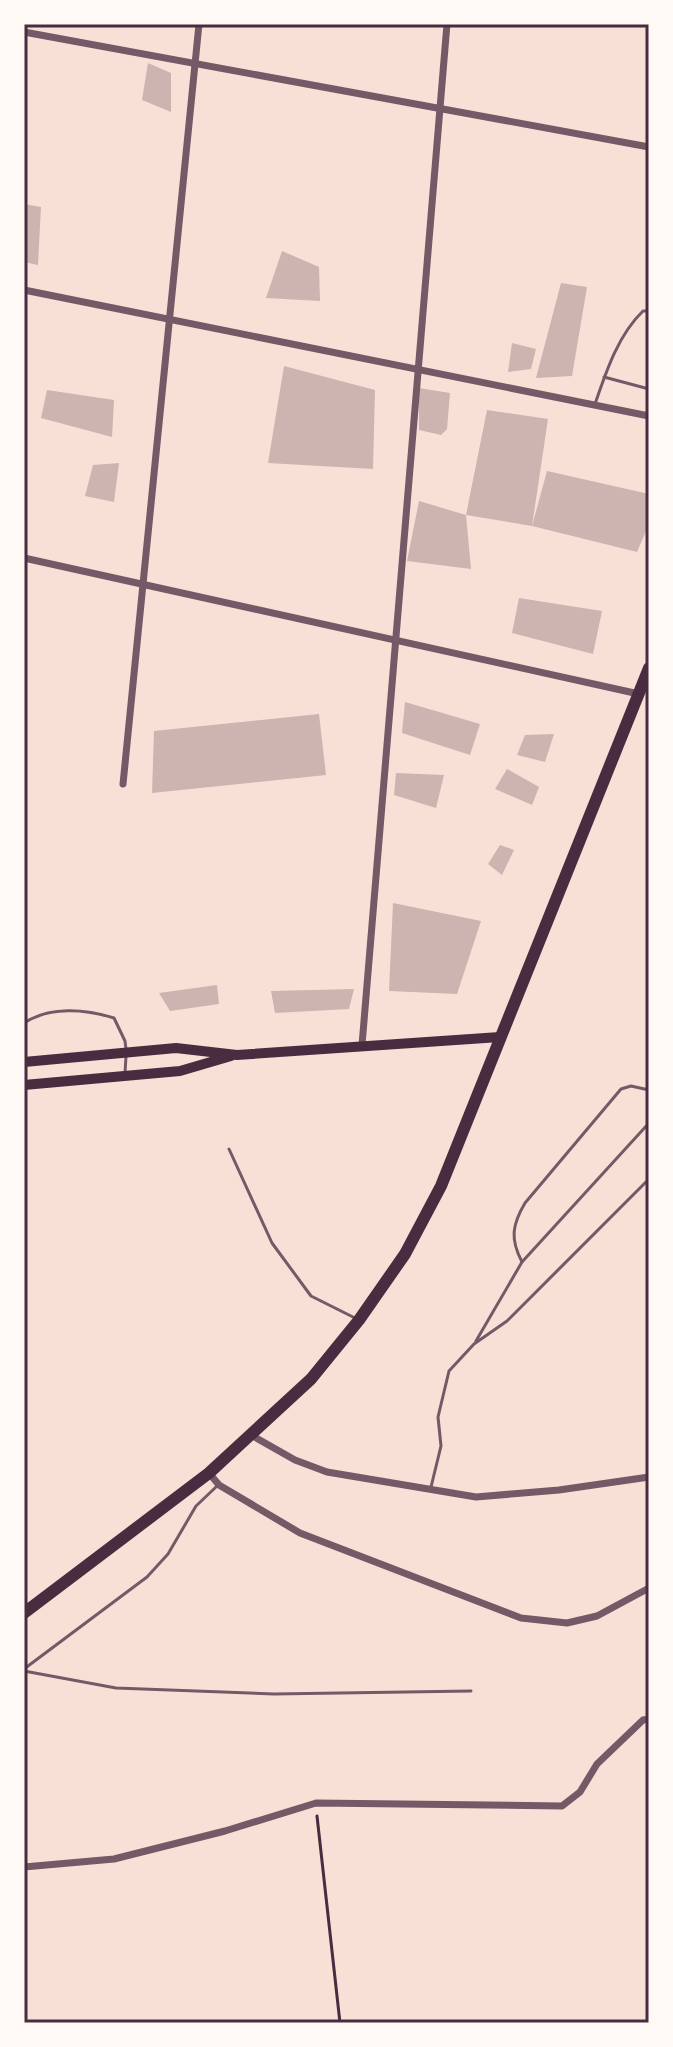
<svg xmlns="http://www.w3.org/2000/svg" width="673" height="2047" viewBox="0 0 673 2047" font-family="Karla,sans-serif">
<rect width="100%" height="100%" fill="#f7e1d7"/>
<g fill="#ccb4b1">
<polygon points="148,63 171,73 171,112 142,100"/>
<polygon points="24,204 41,207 38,265 24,262"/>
<polygon points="282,251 319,267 320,301 266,298"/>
<polygon points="561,283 587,287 572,376 536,378"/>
<polygon points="512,343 536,349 531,369 508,372"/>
<polygon points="284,366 375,390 373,469 268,463"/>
<polygon points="419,388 450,393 447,429 441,435 419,430"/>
<polygon points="47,390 114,400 112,437 41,418"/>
<polygon points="487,410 548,419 532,526 466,515"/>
<polygon points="119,463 114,502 85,496 93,465"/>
<polygon points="547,471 649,494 649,524 637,552 532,526"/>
<polygon points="419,501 466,515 471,569 407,561"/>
<polygon points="519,598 602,611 593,654 512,633"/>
<polygon points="405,702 480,724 470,755 402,733"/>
<polygon points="319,714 326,775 152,793 154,731"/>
<polygon points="554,734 545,762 517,755 525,735"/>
<polygon points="507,769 539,787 532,805 495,789"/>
<polygon points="396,773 444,775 436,808 394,795"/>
<polygon points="500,845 514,850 502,875 488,864"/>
<polygon points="393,903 481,921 457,994 389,991"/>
<polygon points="217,985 219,1004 170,1011 159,993"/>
<polygon points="354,989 349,1009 275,1013 271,991"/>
</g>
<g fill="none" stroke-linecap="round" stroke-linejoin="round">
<polyline stroke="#4a2c40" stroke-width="3" points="317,1816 340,2023"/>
<g stroke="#755966" stroke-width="3">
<polyline points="604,377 649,389"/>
<path d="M595,404C606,372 618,335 643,311H649"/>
<path d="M24,1023C50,1006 85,1009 114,1018L125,1041L126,1049"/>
<polyline points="125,1073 126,1056"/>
<polyline points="229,1149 272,1243 311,1296 355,1318"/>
<path d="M522,1262C510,1239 512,1225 525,1203L621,1089L631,1086L649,1090"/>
<polyline points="476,1341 522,1262 649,1123"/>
<polyline points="431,1487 441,1446 438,1417 449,1371 474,1344 507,1321 649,1179"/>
<polyline points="24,1669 147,1577 168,1554 196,1506 216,1487"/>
<polyline points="24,1671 116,1688 274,1694 471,1691"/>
</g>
<g stroke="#755966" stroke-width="7">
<polyline points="24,32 649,147"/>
<polyline points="24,290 649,416"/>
<polyline points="24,558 639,694"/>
<polyline points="123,784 199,24"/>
<polyline points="362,1045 447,24"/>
<polyline points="251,1435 295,1460 327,1472 476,1497 559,1490 649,1477"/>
<polyline points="209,1473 219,1485 300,1533 521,1618 567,1623 597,1616 649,1588"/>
<polyline points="24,1867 114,1859 225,1831 316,1803 562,1806 580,1792 597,1764 643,1720 649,1719"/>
</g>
<g stroke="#4a2c40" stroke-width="10">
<polyline points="24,1062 176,1048 237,1055 500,1037"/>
<polyline points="24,1085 180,1071 231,1056"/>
</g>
<polyline stroke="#4a2c40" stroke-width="12" points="24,1613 209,1473 311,1379 359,1320 405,1254 441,1186 649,668"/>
</g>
<rect width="673" height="2047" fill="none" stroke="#fffaf5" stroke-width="52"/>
<rect x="26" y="26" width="621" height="1995" fill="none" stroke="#4a2c40" stroke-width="3"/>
</svg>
